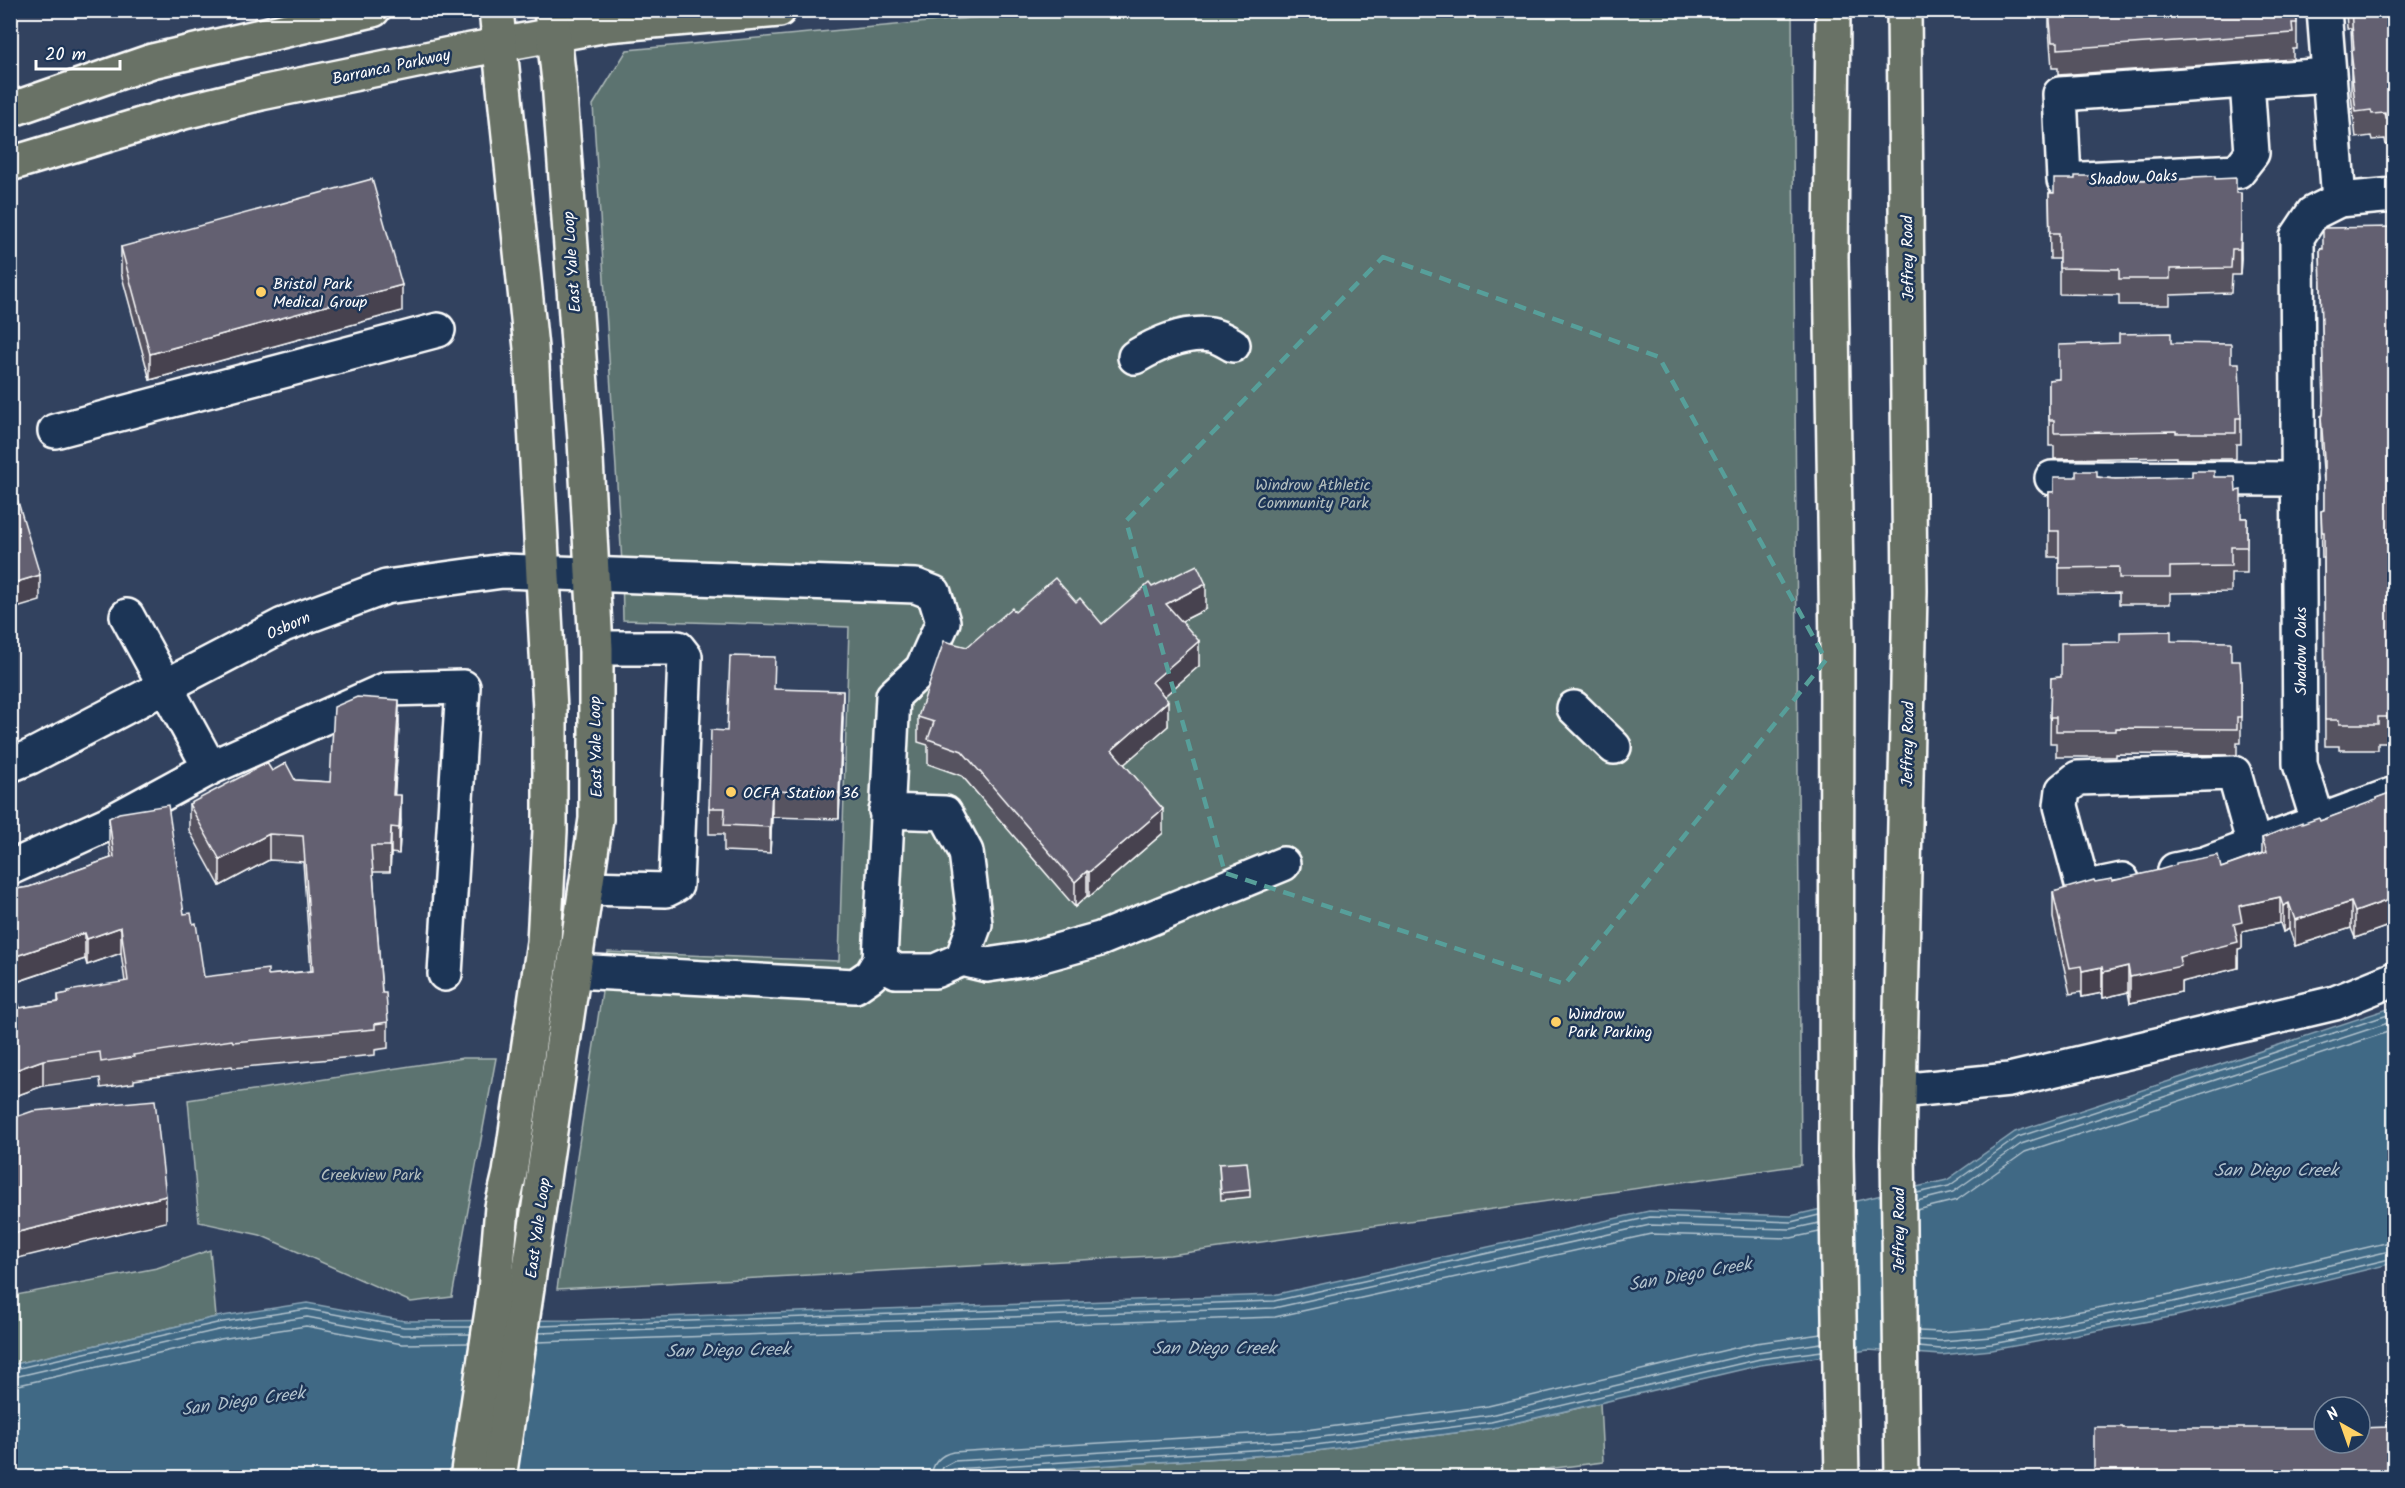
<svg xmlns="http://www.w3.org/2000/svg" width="2405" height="1488" viewBox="0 0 2405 1488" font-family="Kalam,sans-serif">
<rect width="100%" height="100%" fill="#32425f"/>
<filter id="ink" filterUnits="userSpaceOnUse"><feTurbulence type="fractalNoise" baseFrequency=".0167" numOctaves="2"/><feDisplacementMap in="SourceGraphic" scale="12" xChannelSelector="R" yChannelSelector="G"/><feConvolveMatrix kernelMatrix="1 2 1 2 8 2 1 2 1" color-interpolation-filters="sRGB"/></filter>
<g filter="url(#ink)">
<g fill="#5b7370" stroke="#adb9b8" stroke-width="1.5">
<polygon points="1058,10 1792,11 1801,1165 1170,1255 557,1289 608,952 839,961 849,627 623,620 622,563 593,105 627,50"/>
<polygon points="463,1058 496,1058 452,1297 411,1302 260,1235 199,1222 188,1100"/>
<polygon points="210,1250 216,1317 11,1365 11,1296 157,1268"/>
<polygon points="1600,1403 1603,1462 1483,1477 906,1478 1300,1453 1493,1428"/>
</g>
<polygon fill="#3f6985" stroke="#8ca5b6" stroke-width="1.5" points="2394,1007 2394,1263 2176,1316 1992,1350 1941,1355 1868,1350 1761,1365 1493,1428 1300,1453 906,1478 11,1478 11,1365 216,1317 307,1303 405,1321 576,1320 1273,1295 1649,1211 1791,1216 1947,1180 2015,1132"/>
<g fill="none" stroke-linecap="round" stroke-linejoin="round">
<g stroke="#b2c3ce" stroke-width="1.5">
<polyline points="1917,1193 1949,1186 2018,1137 2394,1013"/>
<polyline points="1917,1201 1953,1192 2021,1144 2394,1021"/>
<polyline points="1917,1210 1957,1200 2025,1152 2394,1030"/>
<polyline points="540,1326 1274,1301 1650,1217 1791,1222 1819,1215"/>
<polyline points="1918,1331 1941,1332 1990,1328 2171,1294 2394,1241"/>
<polyline points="538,1333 1274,1308 1650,1225 1791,1229 1819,1223"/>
<polyline points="1918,1340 1941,1341 1991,1337 2173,1302 2394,1250"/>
<polyline points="537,1342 1275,1317 1651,1234 1791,1238 1819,1232"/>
<polyline points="1918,1347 1941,1349 1992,1344 2174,1310 2394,1258"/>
<polyline points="10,1370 217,1323 307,1309 404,1327 471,1327"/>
<polyline points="10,1378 218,1330 307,1317 403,1335 470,1334"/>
<polyline points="10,1387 220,1339 306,1326 402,1344 469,1343"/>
<path d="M931,1478C932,1464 939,1455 953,1452L1298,1431L1488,1406L1756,1343L1821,1334"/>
<polyline points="940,1478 943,1467 954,1461 1299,1440 1490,1415 1758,1352 1821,1343"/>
<polyline points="948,1478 949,1471 954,1469 1300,1447 1491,1422 1760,1359 1822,1351"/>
</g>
<g stroke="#fff" stroke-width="38">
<g id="minor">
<polyline points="2324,10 2339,200"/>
<polyline points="2247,82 2252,153 2238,171 2064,180 2060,94 2328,75"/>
<path d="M1135,357C1157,344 1184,331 1211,335C1218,336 1226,341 1233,345"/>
<polyline points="55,431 438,330"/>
<polyline points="2052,478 2299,479"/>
<polyline points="127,616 210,768"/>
<polyline points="1574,708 1614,747"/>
<polyline points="10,765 30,757 283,625 386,587 503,571 916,586 934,593 943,622 922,669 893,696 880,960 896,971 935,971 962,959 975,924 966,852 945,813 886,811"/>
<polyline points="2318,821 2300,764 2297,237 2313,213 2339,200 2394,195"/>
<polyline points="10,868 109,823 210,768 387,689 463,687 445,974"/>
<polyline points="2175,870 2204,864 2394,794"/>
<polyline points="2122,880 2083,888 2061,806 2063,790 2078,778 2234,773 2254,845"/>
<polyline points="586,888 666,890 676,885 685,657 678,648 596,648"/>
<polyline points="962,959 987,965 1028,959 1100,939 1283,864"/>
<polyline points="574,971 855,986 871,975 880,960"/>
<polyline points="1899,1091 2009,1080 2335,1003 2394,979"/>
</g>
</g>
<g stroke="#fff" stroke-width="38">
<g id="major">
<polyline points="1833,10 1831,259 1837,647 1836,1154 1842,1478"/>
<polyline points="10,110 152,61 373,10"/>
<polyline points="10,164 184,112 261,93 455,53 607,25 779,10"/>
<polyline points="467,1478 495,1291 502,1207 510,1173 544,942 550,831 550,710 531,348 496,10"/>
<polyline points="499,1478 596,819 596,648 585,440 559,81 551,10"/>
<polyline points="1902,1478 1898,1147 1910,591 1904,10"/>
</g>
</g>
<use href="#minor" stroke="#1d3557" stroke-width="33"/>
<use href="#major" stroke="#697266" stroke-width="33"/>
</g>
<g fill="#565361" stroke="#fff" stroke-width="1.5" fill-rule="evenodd">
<polygon points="2049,10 2299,10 2299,12 2297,12 2297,49 2293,49 2293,59 2058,75 2058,68 2052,68 2049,29"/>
<polygon points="2344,10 2394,10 2394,144 2386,145 2385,139 2372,140 2371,136 2356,138 2351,94 2351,51 2352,50 2351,28 2347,28 2346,11"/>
<polygon points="2193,178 2215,179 2236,193 2241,258 2240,275 2232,275 2231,293 2170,295 2170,305 2119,305 2119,295 2059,294 2059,259 2050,259 2049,193 2054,193 2097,179 2175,180"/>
<polygon points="2394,227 2394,743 2378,743 2378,750 2339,750 2339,746 2325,746 2324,558 2322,558 2321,511 2324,510 2324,484 2321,442 2321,416 2323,415 2324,406 2320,249"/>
<polygon points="121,247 402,311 150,380 121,273"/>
<polygon points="2171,343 2241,418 2241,444 2236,444 2236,459 2176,459 2176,457 2054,459 2054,446 2049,446 2049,380 2059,379"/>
<polygon points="2097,477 2115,479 2214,477 2236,491 2241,518 2247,518 2247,573 2231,573 2231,592 2170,593 2170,604 2119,604 2119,593 2059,594 2059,557 2049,557 2049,492 2054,492"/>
<polygon points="1152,587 1206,609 1182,621 1199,666 1164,696 1168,726 1124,764 1163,833 1089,897 1087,896 1075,907 962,776 928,764 928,745 918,742 918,717 967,647 1015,612 1076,602 1102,624"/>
<polygon points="2171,641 2231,661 2241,677 2241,743 2237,743 2237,755 2116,754 2116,757 2056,757 2056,743 2050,743 2051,678 2061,677"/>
<polygon points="775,689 843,717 839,819 772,817 770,853 724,851 724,834 709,834 709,808 727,731"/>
<path d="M399,726L394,795L401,821L399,854L391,853L390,872H373L382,993L388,1022V1048L375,1050V1055L233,1068L232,1066L134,1080V1083L101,1088L100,1078L43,1086L10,1098V888L17,889L29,887L111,858L109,844V818L184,914L204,977L268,975L311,971L303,862L269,860L220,886L189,830V804L272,771L295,780L330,782ZM121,953L125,982L58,995V1002L20,1008L11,984L85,959L87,965Z"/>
<polygon points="2394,789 2394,924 2355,938 2351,928 2295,946 2289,929 2283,932 2280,923 2242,931 2242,948 2238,949 2238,968 2181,982 2181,992 2130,1003 2128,992 2103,998 2102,993 2082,997 2081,992 2070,994 2053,918 2053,892 2095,882 2221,868 2262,853 2262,838 2302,824 2320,821 2376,801 2376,798 2391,793 2391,790"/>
<polygon points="1219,1164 1250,1190 1250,1197 1221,1200"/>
</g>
<g fill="#46434f" stroke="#fff" stroke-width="1.5">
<polygon points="2241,193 2241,258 2240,275 2240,249"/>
<polygon points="402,285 402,311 150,380 150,354"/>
<polygon points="40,575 40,601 10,610 10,584"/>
<polygon points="1206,584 1206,609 1166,629 1166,604"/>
<polygon points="1199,641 1199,666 1152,707 1152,682"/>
<polygon points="843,691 843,717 839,819 839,793"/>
<polygon points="399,700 399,726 393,821 393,795"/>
<polygon points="1168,701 1168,726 1112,775 1112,750"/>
<polygon points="772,791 772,817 770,853 770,827"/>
<polygon points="401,795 401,821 399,854 399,828"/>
<polygon points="1163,809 1163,833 1089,897 1089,872"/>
<polygon points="391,827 391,853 390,872 390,846"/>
<polygon points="269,834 269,860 220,886 220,860"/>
<polygon points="1087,871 1087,896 1075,907 1075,882"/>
<polygon points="2280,897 2280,923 2242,931 2242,948 2238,949 2238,968 2181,982 2181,992 2130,1003 2130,977 2179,957 2234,924 2239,906"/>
<polygon points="2394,898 2394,924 2355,938 2355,912"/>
<polygon points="2351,902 2351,928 2295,946 2295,920"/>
<polygon points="2289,903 2289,929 2283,932 2283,906"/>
<polygon points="121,927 121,953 87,965 87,939"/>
<polygon points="85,933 85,959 10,984 10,958"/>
<polygon points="2128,966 2128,992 2103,998 2103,972"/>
<polygon points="2102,967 2102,993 2082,997 2082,971"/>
<polygon points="43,1060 43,1086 10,1098 10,1072"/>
<polygon points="166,1196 166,1222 10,1260 10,1234"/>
</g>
<g fill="#646071" stroke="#fff" stroke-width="1.5">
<polygon points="2049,10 2296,10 2297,23 2292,23 2293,33 2058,49 2058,42 2052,42"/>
<polygon points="2351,10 2394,10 2394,118 2386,119 2385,113 2372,114 2371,110 2356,112 2351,68 2353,68 2351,51 2354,50"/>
<polygon points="2075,176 2097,176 2097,179 2115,180 2175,180 2193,178 2193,177 2215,176 2215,179 2236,178 2236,193 2241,193 2241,232 2240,249 2232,249 2231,268 2170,269 2170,279 2119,279 2119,269 2059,268 2059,233 2050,233 2049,193 2054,193 2054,179 2075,179"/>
<polygon points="372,179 402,285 150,354 121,247"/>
<polygon points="2394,227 2394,717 2378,717 2378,724 2339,724 2339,720 2325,720 2324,532 2322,532 2321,511 2324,510 2324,458 2321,416 2323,415 2324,399 2320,249 2323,249 2323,228"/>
<polygon points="2171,333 2171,343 2231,344 2231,363 2239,363 2241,418 2236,418 2236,433 2176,433 2176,431 2054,433 2054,420 2049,420 2049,380 2059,379 2059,345 2119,343 2119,334"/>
<polygon points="2076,471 2097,471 2097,477 2115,479 2192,477 2192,471 2214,471 2214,477 2235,477 2236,491 2241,490 2241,518 2247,518 2247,547 2231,547 2231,566 2170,567 2170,578 2119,578 2119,567 2059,568 2059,531 2049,531 2049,492 2054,492 2054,477 2076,477"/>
<polygon points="10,475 40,575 10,584"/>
<polygon points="1197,565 1206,584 1166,604 1199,641 1152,682 1168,701 1112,750 1163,809 1089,872 1087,871 1075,882 962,751 928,739 934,722 918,717 944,641 967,647 1012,608 1015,612 1055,578 1076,602 1080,598 1102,624 1149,583 1152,587"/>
<polygon points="2171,631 2171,641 2231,642 2231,661 2240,661 2241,677 2241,717 2237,717 2237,729 2116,728 2116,731 2056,731 2056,717 2050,717 2051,678 2061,677 2061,643 2120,642 2120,632"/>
<polygon points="730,656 775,657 774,689 843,691 839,793 772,791 770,827 724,825 725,808 709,808 711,730 727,731"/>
<polygon points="357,697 399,700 393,795 401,795 399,828 391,827 390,846 371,846 382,993 386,993 388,1022 375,1024 375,1029 233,1042 232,1040 133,1055 134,1057 101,1062 100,1052 43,1060 10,1072 10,981 20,1008 59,1002 58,995 69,993 68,991 128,981 121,927 87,939 85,933 10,958 10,888 16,886 17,889 29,887 114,857 109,818 119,813 168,805 184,914 191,913 193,924 196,923 204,977 268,969 268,975 313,971 303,836 269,834 220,860 189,804 267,763 272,771 286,763 295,780 330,782 334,707"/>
<polygon points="2394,789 2394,898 2355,912 2351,902 2295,920 2289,903 2283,906 2280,897 2239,906 2242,922 2234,924 2238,942 2179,957 2181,966 2130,977 2128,966 2103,972 2102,967 2082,971 2081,966 2070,968 2053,892 2094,880 2095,882 2112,879 2112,881 2159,870 2176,865 2176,863 2218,855 2221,868 2267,852 2262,838 2302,822 2302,824 2319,818 2320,821 2376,800 2376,798 2392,792 2391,790"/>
<polygon points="155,1100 166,1196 10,1234 10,1119 33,1111"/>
<polygon points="1247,1162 1250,1190 1221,1193 1219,1164"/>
<polygon points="2394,1389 2394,1478 2094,1478 2094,1427 2123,1427 2123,1428 2324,1428 2324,1443 2360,1443 2360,1428 2388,1427 2387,1390"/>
</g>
</g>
<path fill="none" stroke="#579f9a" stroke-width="4.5" stroke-dasharray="12 8" stroke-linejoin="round" d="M1383,257L1659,357L1826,660L1565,984L1225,873L1126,521Z"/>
<g fill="#ffd166" stroke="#1d3557" stroke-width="2">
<circle cx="261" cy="292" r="6"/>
<circle cx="731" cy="792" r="6"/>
<circle cx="1556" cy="1022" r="6"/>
</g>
<g text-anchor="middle" stroke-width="5" stroke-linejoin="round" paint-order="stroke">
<g font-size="16" fill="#fff" stroke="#1d3557">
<text transform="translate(391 66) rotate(-12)" y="6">Barranca Parkway</text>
<text transform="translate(2133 177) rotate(-3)" y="6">Shadow Oaks</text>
<text transform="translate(1907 258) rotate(-91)" y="6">Jeffrey Road</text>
<text transform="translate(571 262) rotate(-94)" y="6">East Yale Loop</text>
<text transform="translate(288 625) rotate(-24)" y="6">Osborn</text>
<text transform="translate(2300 651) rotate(-90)" y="6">Shadow Oaks</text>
<text transform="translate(1907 744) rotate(-89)" y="6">Jeffrey Road</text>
<text transform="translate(595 747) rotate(-91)" y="6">East Yale Loop</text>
<text transform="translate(537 1228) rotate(-82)" y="6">East Yale Loop</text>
<text transform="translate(1898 1230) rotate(-90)" y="6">Jeffrey Road</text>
</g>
<g font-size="16" fill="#fff" stroke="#1d3557" text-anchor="start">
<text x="273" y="289">Bristol Park<tspan x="273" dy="18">Medical Group</tspan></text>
<text x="743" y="798">OCFA Station 36</text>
<text x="1568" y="1019">Windrow<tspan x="1568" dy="18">Park Parking</tspan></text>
</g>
<g font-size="16" fill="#b5c0bf" stroke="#1d3557">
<text x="1313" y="490">Windrow Athletic<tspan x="1313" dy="18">Community Park</tspan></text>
<text x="371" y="1180">Creekview Park</text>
</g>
<g font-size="18" font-style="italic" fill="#b2c3ce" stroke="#1d3557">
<text x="2276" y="1176">San Diego Creek</text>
<text transform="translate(1690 1274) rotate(-10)" y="6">San Diego Creek</text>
<text x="1214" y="1354">San Diego Creek</text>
<text transform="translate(728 1350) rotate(-1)" y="6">San Diego Creek</text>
<text transform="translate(243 1401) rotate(-8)" y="6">San Diego Creek</text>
</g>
</g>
<rect width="2405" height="1488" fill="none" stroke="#1d3557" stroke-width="36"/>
<rect x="18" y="18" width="2369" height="1452" fill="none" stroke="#fff" stroke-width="2" filter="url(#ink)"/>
<g transform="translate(2342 1425) rotate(320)"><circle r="28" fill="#1d3557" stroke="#77869a" stroke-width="1.5"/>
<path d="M0-4.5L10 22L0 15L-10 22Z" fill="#ffd166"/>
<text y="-9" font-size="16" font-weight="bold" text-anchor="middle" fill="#ffffff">N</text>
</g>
<path d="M36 60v9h84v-9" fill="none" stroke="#ffffff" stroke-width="3"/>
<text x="45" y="60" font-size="18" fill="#ffffff" stroke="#1d3557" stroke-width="4.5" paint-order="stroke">20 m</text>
</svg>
